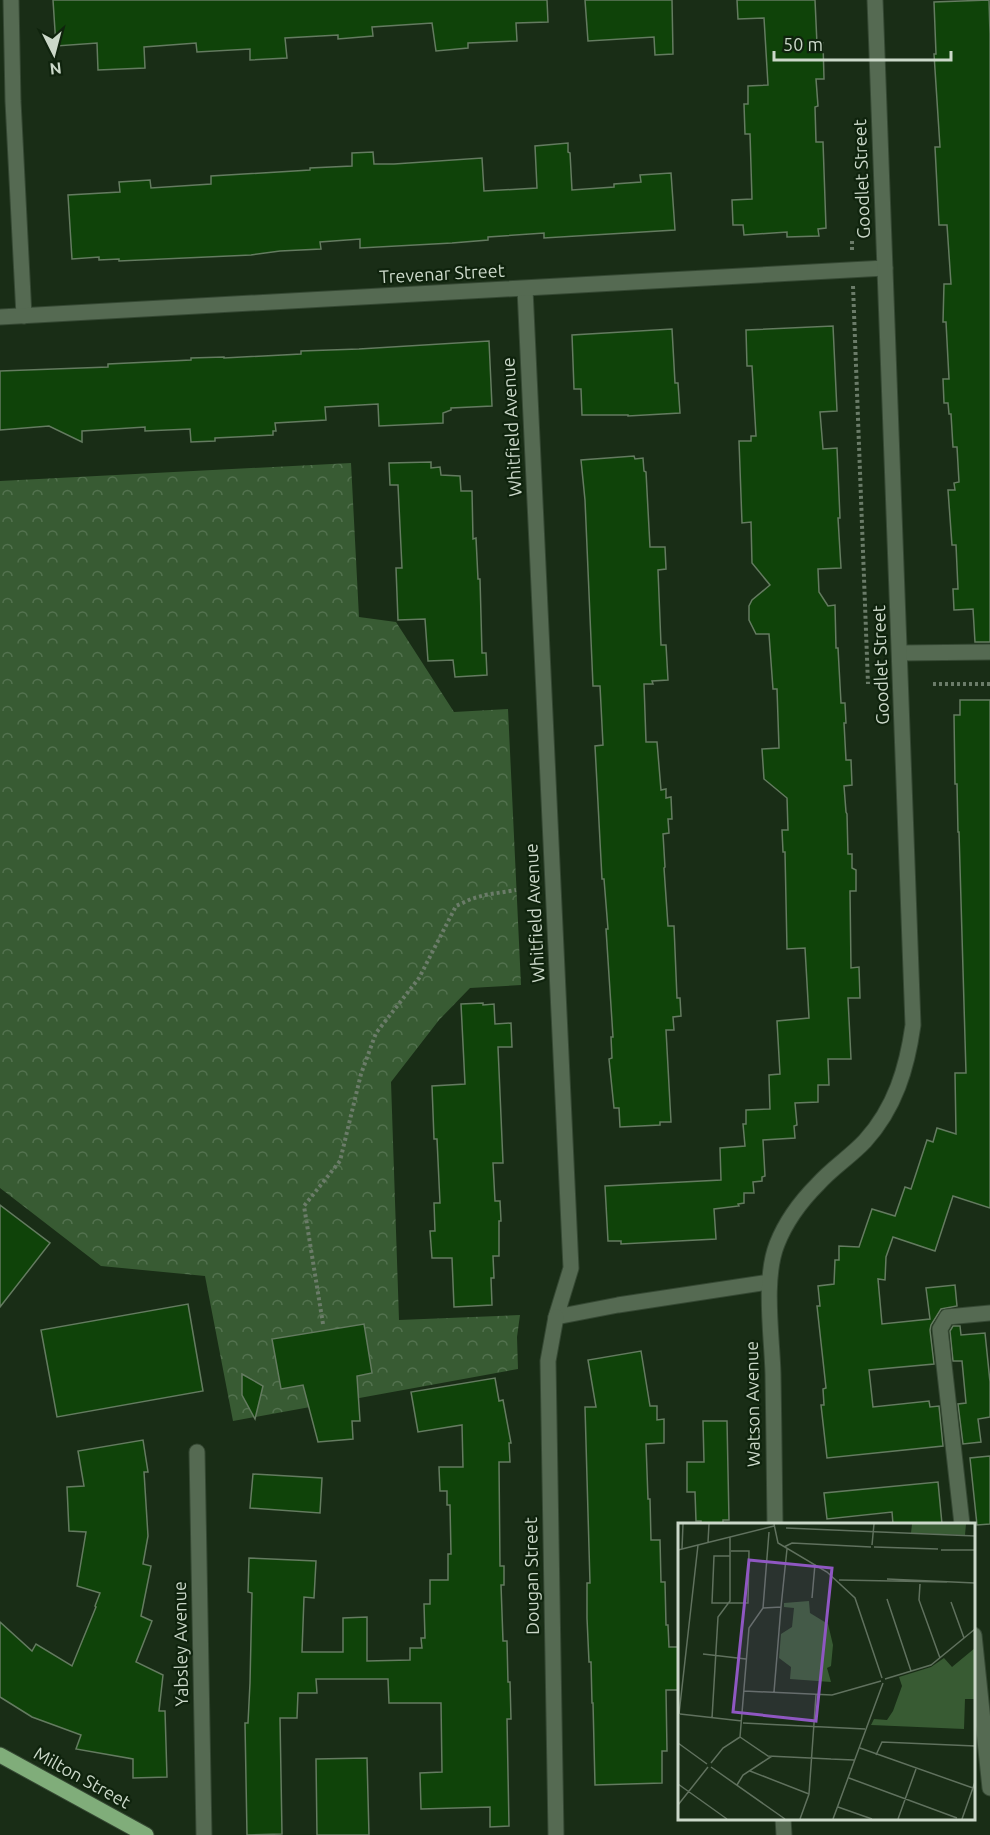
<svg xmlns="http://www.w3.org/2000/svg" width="990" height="1835" viewBox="0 0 990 1835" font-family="Ubuntu,sans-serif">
<defs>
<pattern id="park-crowns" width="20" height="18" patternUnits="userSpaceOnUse" patternTransform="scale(1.5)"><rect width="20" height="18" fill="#385b33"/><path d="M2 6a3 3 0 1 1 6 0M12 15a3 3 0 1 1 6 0" fill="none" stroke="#53724f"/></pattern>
</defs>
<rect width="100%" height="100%" fill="#192d16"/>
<polygon fill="url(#park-crowns)" points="351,463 359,617 396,622 454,712 508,709 521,985 470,988 439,1020 391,1082 399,1320 520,1315 517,1337 518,1369 233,1421 205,1276 101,1266 0,1188 0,481"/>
<g fill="#0f4309" stroke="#647b60" stroke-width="1.5">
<polygon points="53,0 547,0 548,22 516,23 517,41 468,43 468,48 436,51 432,23 372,27 373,36 338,39 338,35 285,38 287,58 250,60 250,49 197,52 196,43 144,47 145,68 98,70 97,43 56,46"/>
<polygon points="585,0 672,0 673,54 655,55 654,37 588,41"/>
<polygon points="737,0 815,0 817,44 823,43 824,79 816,79 818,106 815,107 816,142 823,142 826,228 818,229 819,236 787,237 787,232 744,235 743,225 733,225 732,200 752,199 750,134 745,134 744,104 748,104 748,86 768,85 764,18 738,19"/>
<polygon points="989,0 990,34 990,642 975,642 973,609 954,610 953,589 958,589 956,545 952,545 948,490 955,490 954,483 959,482 957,447 953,447 951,414 949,414 948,403 944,403 943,379 949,379 946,322 943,322 944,284 951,284 947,225 939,225 935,147 940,147 934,54 936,54 934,2"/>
<polygon points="568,143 568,152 570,153 572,190 614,187 614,184 641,182 640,175 671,173 675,230 544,238 544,233 488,237 488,240 452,243 360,248 360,239 320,242 321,249 280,251 251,255 119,261 119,259 99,260 99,257 72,259 68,195 120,192 119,182 150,180 151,188 211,184 211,176 310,170 310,168 352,166 352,153 373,152 374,164 394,164 482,158 484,191 537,188 535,146"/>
<polygon points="833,326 837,411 820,412 823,449 837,448 840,518 838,518 841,568 818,569 819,592 828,606 835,605 836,648 838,648 841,703 845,703 846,723 844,723 846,760 851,760 852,785 844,786 846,812 847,814 848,854 852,854 852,868 856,870 856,891 850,891 851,968 859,967 860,998 848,998 851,1059 828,1059 829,1085 818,1085 818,1102 795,1103 797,1125 794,1126 795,1138 763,1140 765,1176 762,1177 762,1181 753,1182 754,1193 744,1193 744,1203 738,1204 739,1206 714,1209 716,1239 621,1244 621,1241 608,1241 605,1186 721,1180 720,1148 745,1146 743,1124 746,1124 746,1110 770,1109 769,1075 780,1074 777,1021 809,1018 805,948 787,949 785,852 783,852 782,830 788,830 787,798 764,779 762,749 779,748 777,689 773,689 769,634 756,634 749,620 749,606 752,600 770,585 752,563 751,522 742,523 739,441 751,441 751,436 756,436 752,366 747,366 746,330"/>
<polygon points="672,329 675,383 678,383 680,413 628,416 628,415 582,415 581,389 574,389 572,335"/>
<polygon points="489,341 492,406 451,408 451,410 443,413 443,423 379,426 378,404 325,407 326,420 275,423 276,431 273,431 273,435 215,438 215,441 191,442 190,429 145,431 145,427 82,431 82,442 49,426 0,430 0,371 108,367 108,364 191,360 191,358 224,357 224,358 301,354 301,351 359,349"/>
<polygon points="634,456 635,459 643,458 644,471 646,472 650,547 665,547 666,569 658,570 661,645 666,645 668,680 652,681 653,684 644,684 646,742 657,742 661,790 666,789 666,798 671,797 672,819 668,819 669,833 663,834 665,867 664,868 668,926 674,926 677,998 680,998 681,1016 673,1017 674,1030 666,1030 671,1122 660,1122 660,1125 620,1127 619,1108 614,1108 609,1059 612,1058 611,1037 613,1037 606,929 608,929 604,879 602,879 595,746 603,745 600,686 593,686 585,500 581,460"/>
<polygon points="431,462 431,468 440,467 441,475 460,476 461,491 472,491 473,539 476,538 478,579 480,579 482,653 486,653 487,675 455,677 453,660 428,661 425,619 398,620 396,568 402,568 398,485 390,485 389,463"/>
<polygon points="960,700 990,700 990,1208 953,1196 935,1251 893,1237 886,1257 885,1280 878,1279 882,1324 930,1319 926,1288 955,1285 957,1306 941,1309 931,1325 930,1330 934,1364 869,1370 873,1407 929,1401 930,1407 939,1406 943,1446 827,1458 821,1405 824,1405 823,1389 826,1388 817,1306 820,1306 818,1286 834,1284 835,1260 839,1260 839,1246 859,1247 872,1209 895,1216 905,1187 911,1189 927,1140 933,1142 937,1128 956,1134 955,1073 966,1073 959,832 958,832 957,784 955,784 954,715 960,715"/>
<polygon points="483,1003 483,1005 494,1004 495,1024 511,1023 512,1047 498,1047 503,1163 493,1163 495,1201 500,1201 501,1221 499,1221 499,1256 493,1256 494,1278 491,1278 492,1305 454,1307 452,1258 432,1258 430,1231 435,1231 434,1203 440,1203 437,1139 434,1139 432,1086 465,1084 461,1004"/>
<polygon points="0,1205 50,1243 0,1307"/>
<polygon points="188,1304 203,1391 57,1417 41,1330"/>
<polygon points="364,1324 372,1373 357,1376 360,1421 352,1421 353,1439 318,1442 303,1385 281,1389 272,1339"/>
<polygon points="953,1326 960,1326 961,1335 985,1333 990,1382 990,1417 978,1419 981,1442 963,1444 958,1404 966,1403 962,1361 953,1361 950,1331"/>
<polygon points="641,1351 650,1406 657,1406 657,1420 664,1419 664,1443 646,1444 648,1499 650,1499 651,1540 660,1540 661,1582 665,1582 666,1625 668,1625 669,1647 680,1647 680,1690 666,1690 667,1751 662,1751 662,1783 595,1785 593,1703 592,1703 591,1662 589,1662 587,1618 587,1583 590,1583 585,1407 596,1407 588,1360"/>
<polygon points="242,1374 263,1386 255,1419 242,1395"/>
<polygon points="495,1378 499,1401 503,1400 511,1443 509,1443 510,1462 499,1462 500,1566 504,1566 504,1585 501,1585 503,1641 507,1641 508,1682 510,1682 511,1719 507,1719 509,1826 490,1827 490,1807 421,1809 420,1773 442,1772 441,1703 389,1703 388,1679 316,1679 317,1693 298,1693 297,1718 280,1718 282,1834 247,1835 245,1723 248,1723 250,1683 252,1593 248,1592 249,1558 316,1561 314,1598 304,1597 302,1652 343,1652 343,1618 367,1617 367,1661 410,1660 410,1648 422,1648 421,1638 425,1638 424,1604 430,1604 430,1580 448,1580 448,1554 451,1554 450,1505 447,1505 447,1491 440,1491 439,1467 463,1467 462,1425 418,1432 411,1392"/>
<polygon points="703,1421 727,1421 729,1520 723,1520 723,1524 701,1524 701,1521 696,1521 695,1492 687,1492 687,1462 704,1462"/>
<polygon points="143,1440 148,1472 144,1472 148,1536 143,1564 151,1566 141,1616 152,1621 136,1662 163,1675 159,1711 165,1711 167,1777 133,1778 133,1759 76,1749 81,1735 32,1717 0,1697 0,1622 32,1651 36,1644 72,1666 96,1607 95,1606 100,1593 77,1586 86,1532 69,1531 67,1487 84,1486 78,1451"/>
<polygon points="990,1456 990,1524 977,1525 970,1458"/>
<polygon points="253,1474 322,1478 320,1513 250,1508"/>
<polygon points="938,1482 942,1524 893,1524 892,1512 827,1519 824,1493"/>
<polygon points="367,1758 369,1835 317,1835 316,1759"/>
</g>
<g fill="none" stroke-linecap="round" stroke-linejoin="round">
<g stroke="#354833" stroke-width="17">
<g id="minor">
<polyline points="11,0 13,101 24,316"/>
<polyline points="525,289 571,1268 556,1317 618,1305 769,1282"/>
<polyline points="0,317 885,268"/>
<polyline points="900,653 990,652"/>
<polyline points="556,1317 548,1361 556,1835"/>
<polyline points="197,1452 204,1835"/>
<path d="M775,1524C774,1475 774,1424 773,1374C772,1336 763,1279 777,1244C786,1221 801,1201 818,1184C832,1168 850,1157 865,1141C895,1108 907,1068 913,1025L875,0"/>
<polyline points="962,1524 940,1329 947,1317 990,1313"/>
<polyline points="974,1635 990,1788"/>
<polyline points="783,1818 784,1835"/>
</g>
</g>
<g stroke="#354833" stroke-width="17">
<polyline id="major" points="0,1755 146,1835"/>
</g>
<g stroke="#6b7c69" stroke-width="4" stroke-dasharray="3 3" stroke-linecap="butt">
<polyline points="852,241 852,252"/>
<polyline points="853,286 868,684"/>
<polyline points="933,684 990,684"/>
<polyline points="323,1324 304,1206 340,1161 361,1074 376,1033 419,978 456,906 471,899 485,895 516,890"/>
</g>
<use href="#minor" stroke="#556a52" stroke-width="15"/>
<use href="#major" stroke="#80ad7a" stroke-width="15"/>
</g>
<g text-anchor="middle" stroke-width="4.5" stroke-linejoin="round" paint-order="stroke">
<g font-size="18" fill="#cbd8c9" stroke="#0f230d">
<text transform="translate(862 179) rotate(-92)" y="6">Goodlet Street</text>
<text transform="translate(442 274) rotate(-3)" y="6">Trevenar Street</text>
<text transform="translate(512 427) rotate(-93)" y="6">Whitfield Avenue</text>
<text transform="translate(881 665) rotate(-92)" y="6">Goodlet Street</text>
<text transform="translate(535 913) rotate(-93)" y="6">Whitfield Avenue</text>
<text transform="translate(753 1404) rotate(-91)" y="6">Watson Avenue</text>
<text transform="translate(532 1576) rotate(-91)" y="6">Dougan Street</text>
<text transform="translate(181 1644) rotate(-91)" y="6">Yabsley Avenue</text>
<text transform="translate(82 1778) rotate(29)" y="6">Milton Street</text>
</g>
</g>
<g transform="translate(678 1523)">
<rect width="297" height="297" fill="#192d16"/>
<path d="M234,1H288L287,12L233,10ZM131,78L132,90L150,101L155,122L153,143L149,145L153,159L112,156L113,144L101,135L103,111L114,104L116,85L106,84V80ZM297,125V176H287L286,206L193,202L196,196L209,197L215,188L224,163L221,154L253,144L266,135L274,144Z" fill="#385b33"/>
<path fill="none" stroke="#60715e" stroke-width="1.5" d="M96,1L100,20L149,49L177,75L204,155M108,5L297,13M30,19L31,1M194,22L196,1M106,24L114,20L193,24M196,24L260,26M4,26L5,1M0,27L96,3M263,27H297M52,33H36L34,80H70L71,28H53M209,56L297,60M161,57L269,59M242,61L241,77L262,135M134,75L137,41M209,76L233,148M273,79L286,115M103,84L109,26M85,85L103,84L96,169M25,131L68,136M207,156L253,142L297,106M66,168L154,172L203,158M1,191L20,22M2,191L64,198M34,195L40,94L52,78V14M65,200L187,206M62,214L71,105L85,85L91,9M62,214L90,233L153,236M0,220L29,241M182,225L295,265M198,232L204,219L297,223M152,236L176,237M33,240L45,225L62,214M33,244L107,296M72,248L131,271M171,255L279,295M0,261L49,296M59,262L65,252L94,233M0,282L30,244M160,284L194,296M122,296L131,271L138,172M155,296L205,160M220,296L238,246M284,296L297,259"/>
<path fill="#8f57c2" fill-opacity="0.15" stroke="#8f57c2" stroke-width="3" d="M71,37L154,45L138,198L55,189Z"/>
<rect width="297" height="297" fill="none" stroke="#cbd8c9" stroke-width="3"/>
</g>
<g transform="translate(54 54) rotate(174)" stroke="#0f230d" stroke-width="4.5" paint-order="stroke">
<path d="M0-4.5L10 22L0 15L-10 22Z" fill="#cbd8c9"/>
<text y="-9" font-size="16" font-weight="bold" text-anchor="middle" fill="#cbd8c9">N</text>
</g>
<path d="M774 51v9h177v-9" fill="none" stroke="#cbd8c9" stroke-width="3"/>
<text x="783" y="51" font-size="18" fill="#cbd8c9" stroke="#0f230d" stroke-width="4.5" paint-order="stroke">50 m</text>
</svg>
